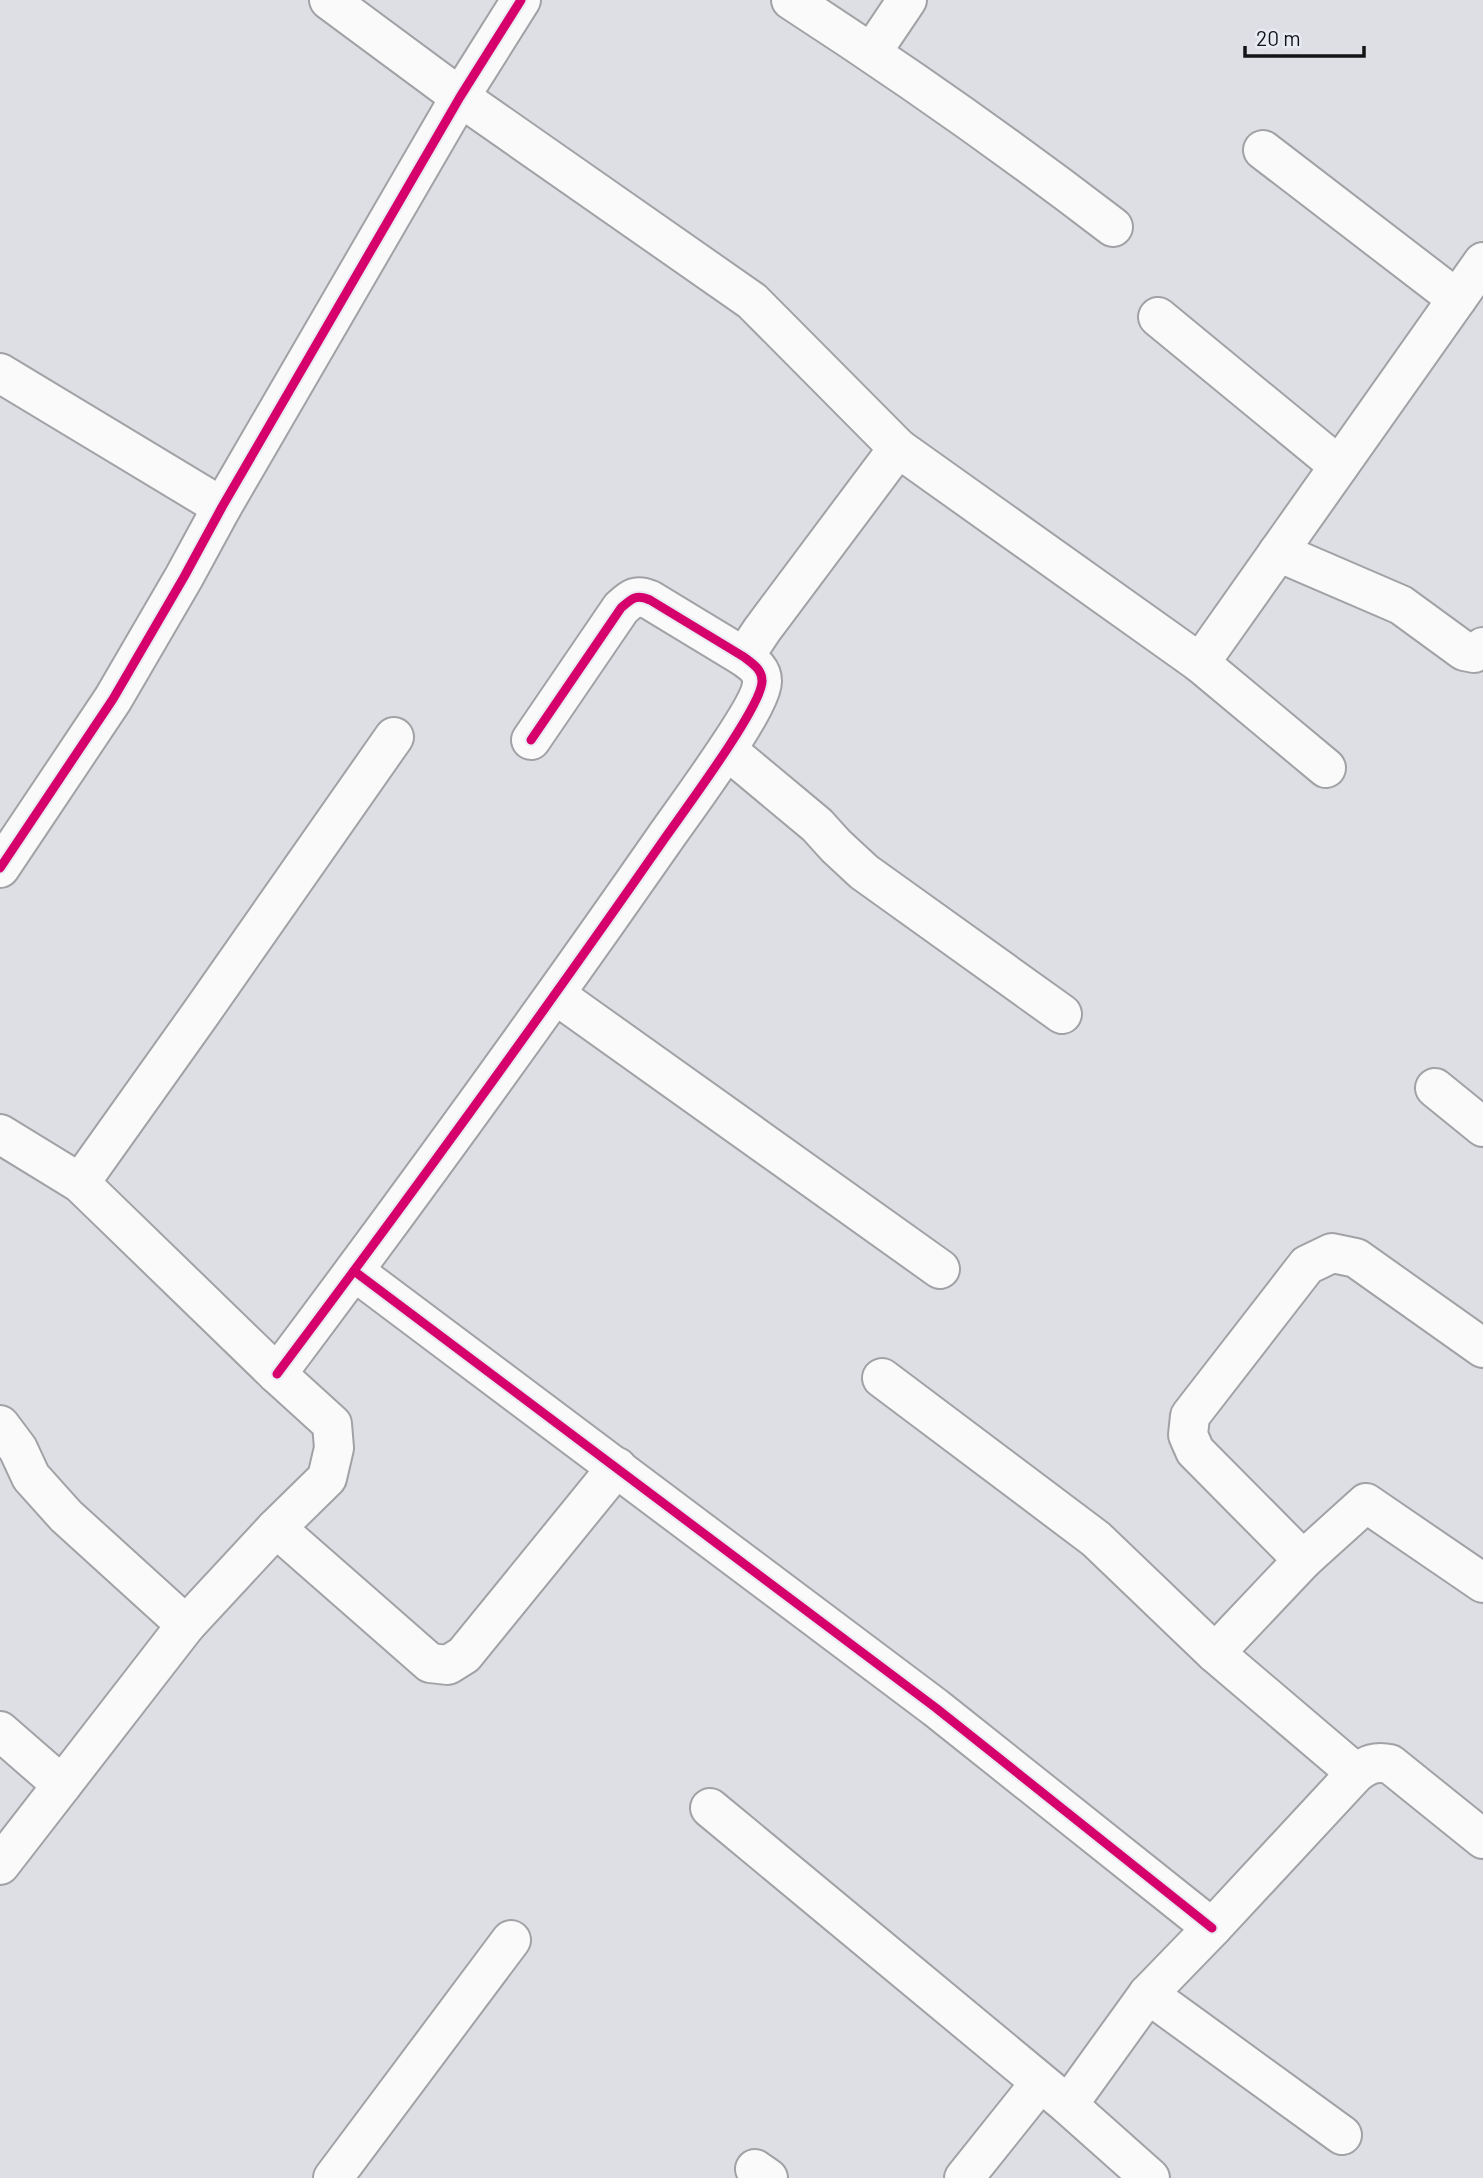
<svg xmlns="http://www.w3.org/2000/svg" width="1483" height="2178" viewBox="0 0 1483 2178" font-family="Barlow,sans-serif">
<rect width="100%" height="100%" fill="#dedfe4"/>
<g fill="none" stroke-linecap="round" stroke-linejoin="round">
<g stroke="#a1a2a5" stroke-width="42">
<g id="minor">
<polyline points="329,0 460,97 752,301 898,448"/>
<path d="M791,0C902,72 1009,147 1113,227"/>
<polyline points="872,52 907,0"/>
<polyline points="1263,150 1457,299"/>
<polyline points="1158,317 1339,466"/>
<polyline points="0,373 222,507"/>
<polyline points="1278,552 1401,605 1464,651 1474,653 1483,647"/>
<polyline points="744,657 762,630 898,448 1200,663 1326,768"/>
<polyline points="1200,663 1483,262"/>
<polyline points="727,750 817,825 836,846 864,872 1062,1014"/>
<polyline points="0,868 113,699 184,577 222,507 460,97 521,0"/>
<polyline points="556,995 940,1269"/>
<polyline points="1435,1088 1483,1127"/>
<polyline points="0,1134 80,1183 277,1374 332,1424 334,1448 327,1478 276,1528 186,1625 0,1865"/>
<polyline points="80,1183 201,1013 394,737"/>
<polyline points="354,1271 936,1708 1212,1928"/>
<path d="M277,1374C409,1198 539,1019 665,838C683,812 763,705 762,681C762,669 752,663 744,657L650,600C636,594 632,598 621,608L531,740"/>
<polyline points="882,1378 1096,1539 1215,1653 1356,1773"/>
<polyline points="0,1425 18,1449 31,1477 66,1516 186,1625"/>
<polyline points="276,1528 430,1663 448,1665 464,1655 617,1467"/>
<polyline points="1303,1560 1195,1451 1188,1435 1190,1416 1307,1265 1332,1253 1356,1258 1483,1348"/>
<polyline points="1215,1653 1303,1560 1366,1503 1483,1583"/>
<polyline points="0,1731 62,1785"/>
<polyline points="710,1808 1068,2105 1150,2178"/>
<polyline points="1148,1994 1342,2135"/>
<path d="M1068,2105L1148,1994L1212,1928L1356,1773C1368,1764 1376,1761 1390,1764L1483,1839"/>
<polyline points="755,2169 768,2178"/>
<polyline points="333,2178 511,1940"/>
<polyline points="964,2178 1040,2083"/>
</g>
</g>
<use href="#minor" stroke="#fafafb" stroke-width="38"/>
<g stroke="#e9ebf3" stroke-width="13">
<g id="cycleway">
<polyline points="0,868 113,699 184,577 222,507 460,97 521,0"/>
<polyline points="354,1271 936,1708 1212,1928"/>
<path d="M277,1374C409,1198 539,1019 665,838C683,812 763,705 762,681C762,669 752,663 744,657L650,600C636,594 632,598 621,608L531,740"/>
</g>
</g>
<use href="#cycleway" stroke="#d6006c" stroke-width="9"/>
</g>
<path d="M1245 46v10h119v-10" fill="none" stroke="#141417" stroke-width="3.5"/>
<text x="1256" y="46" font-size="21" fill="#141417" stroke="#e9ebf3" stroke-width="5" paint-order="stroke">20 m</text>
</svg>
